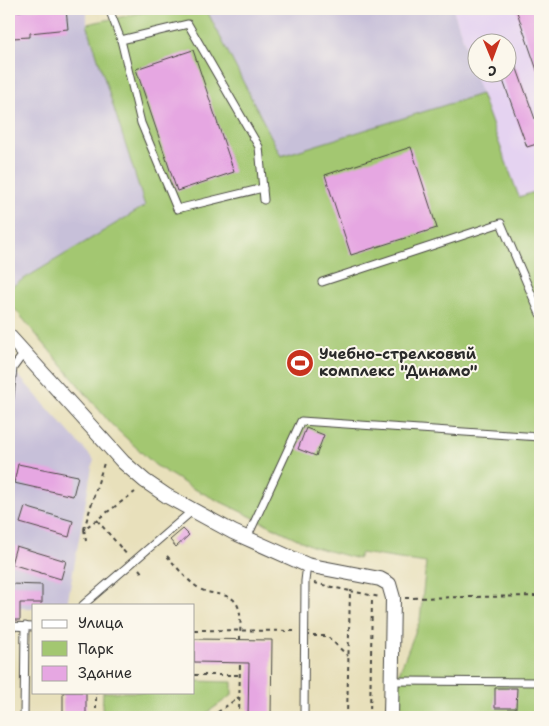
<svg xmlns="http://www.w3.org/2000/svg" width="549" height="726" viewBox="0 0 549 726" font-family="'Shantell Sans',sans-serif">
<rect width="100%" height="100%" fill="#fbf7ec"/>
<filter id="ink" filterUnits="userSpaceOnUse"><feTurbulence type="fractalNoise" baseFrequency=".02" numOctaves="2"/><feDisplacementMap in="SourceGraphic" scale="10" xChannelSelector="R" yChannelSelector="G"/><feConvolveMatrix kernelMatrix="1 2 1 2 8 2 1 2 1" color-interpolation-filters="sRGB"/></filter>
<filter id="wash" filterUnits="userSpaceOnUse"><feTurbulence type="fractalNoise" baseFrequency=".0096" numOctaves="4" result="noise"/><feDisplacementMap in="SourceGraphic" scale="20" xChannelSelector="R" yChannelSelector="G"/><feGaussianBlur stdDeviation="1.12" result="paint"/><feColorMatrix in="noise" values="0 0 0 0 0 0 0 0 0 0 0 0 0 0 0 0 0 1.4 0 .05"/><feComposite in="paint" operator="in"/></filter>
<g filter="url(#wash)">
<rect width="100%" height="100%" fill="#e8e0bb"/>
<path fill="#e5d3f1" fill-rule="evenodd" d="M453,9H540V190L519,197L481,94ZM476,42H506V72H476Z"/>
<g fill="#c7c0d9">
<polygon points="9,9 87,9 87,24 145,207 9,288"/>
<polygon points="206,9 453,9 481,94 281,156"/>
<polygon points="9,365 94,460 92,467 67,605 34,605 34,608 9,608"/>
</g>
<g fill="#a3c771" stroke="#67794e">
<polygon points="159,9 206,9 281,156 481,94 519,197 540,190 540,717 388,717 388,701 420,620 426,563 361,553 358,559 314,547 192,488 155,465 110,423 9,302 9,288 145,206 87,24"/>
<polygon points="194,681 232,682 232,695 201,717 102,717 103,692 194,692"/>
</g>
<g id="blocks">
<g fill="#e6a7e2">
<polygon points="38,9 66,9 68,29 30,33 30,37 12,38 9,12"/>
<polygon points="516,9 540,9 540,76 539,76"/>
<polygon points="193,50 234,172 177,191 136,69"/>
<polygon points="516,66 540,133 540,143 527,147 500,72 506,72 506,70"/>
<polygon points="411,147 437,228 351,255 325,175"/>
<polygon points="306,428 324,435 316,456 298,449"/>
<polygon points="18,464 78,476 73,496 14,483"/>
<polygon points="25,507 73,521 69,537 20,523"/>
<polygon points="183,529 189,535 176,547 170,540"/>
<polygon points="16,546 66,561 61,579 11,564"/>
<polygon points="9,584 42,585 42,603 20,603 20,620 12,620 12,603 9,603"/>
<polygon points="194,639 272,640 271,717 248,717 249,663 194,662"/>
<polygon points="495,688 517,688 516,708 495,708"/>
<rect x="63" y="692" width="23" height="25"/>
</g>
</g>
</g>
<g filter="url(#ink)">
<use href="#blocks" fill-opacity="0" stroke="#474641" stroke-width="1"/>
<g fill="none" stroke-linecap="round" stroke-linejoin="round">
<g stroke="#474641" stroke-width="9">
<g id="lane">
<polyline points="109,9 121,40 188,24 259,147 264,200"/>
<polyline points="121,40 141,123 177,209 263,188"/>
<polyline points="322,282 501,223 540,314"/>
<polyline points="9,405 13,368 24,353"/>
<polyline points="247,538 301,421 540,437"/>
<polyline points="83,605 192,511"/>
<polyline points="9,626 34,627"/>
<polyline points="392,681 540,682"/>
<polyline points="24,717 25,626"/>
<polyline points="304,717 305,581 307,565"/>
</g>
</g>
<g stroke="#474641" stroke-width="16">
<polyline id="street" points="9,336 123,462 145,481 167,496 233,532 307,565 380,579 389,584 393,598 391,717"/>
</g>
<g stroke="#474641" stroke-width="2" stroke-dasharray="4 4" stroke-linecap="butt">
<polyline points="97,520 128,556"/>
<polyline points="84,529 104,463"/>
<polyline points="86,541 84,529 135,492"/>
<path d="M167,556C177,567 186,580 200,589C207,593 214,593 222,595C245,598 240,622 240,640"/>
<polyline points="139,569 144,575"/>
<polyline points="314,583 350,591 347,717"/>
<polyline points="350,591 380,597"/>
<polyline points="405,598 540,596"/>
<polyline points="194,630 296,631"/>
<polyline points="313,636 327,636 348,656"/>
<polyline points="9,637 15,637"/>
<polyline points="194,675 239,675"/>
<polyline points="96,717 96,692"/>
<polyline points="211,717 239,697"/>
<polyline points="239,717 240,662"/>
<polyline points="370,717 372,597"/>
</g>
<use href="#lane" stroke="#fff" stroke-width="7"/>
<use href="#street" stroke="#fff" stroke-width="14"/>
</g>
</g>
<defs>
<g id="stadium-disc" transform="scale(1.4375)"><circle r="9.5" fill="#c8321e" stroke="#fbf7ec"/><path d="M0-5a6.5 5 0 1 0 0 10a6.5 5 0 1 0 0-10ZM-3.5-1.8h7v3.6h-7Z" fill="#fff"/></g>
</defs>
<g fill-rule="evenodd">
<use href="#stadium-disc" x="300" y="363"/>
</g>
<g text-anchor="middle" stroke-width="4" stroke-linejoin="round" paint-order="stroke">
<g font-size="15" font-weight="bold" fill="#2b2b2b" stroke="#fbf7ec" text-anchor="start">
<text x="319" y="359">Учебно-стрелковый<tspan x="319" dy="17">комплекс "Динамо"</tspan></text>
</g>
</g>
<rect width="549" height="726" fill="none" stroke="#fbf7ec" stroke-width="30"/>
<rect x="32" y="604" width="162" height="90" fill="#fbf7ec" stroke="#a8a59f"/>
<rect x="42" y="620" width="25" height="8" fill="#ffffff" stroke="#a8a59f"/>
<text x="78" y="628" font-size="15" fill="#2b2b2b">Улица</text>
<rect x="42" y="641" width="25" height="15" fill="#a3c771" stroke="#a8a59f"/>
<text x="78" y="654" font-size="15" fill="#2b2b2b">Парк</text>
<rect x="42" y="666" width="25" height="15" fill="#e6a7e2" stroke="#a8a59f"/>
<text x="78" y="678" font-size="15" fill="#2b2b2b">Здание</text>
<g transform="translate(492 58) rotate(179)"><circle r="24" fill="#fbf7ec" stroke="#a8a59f"/>
<path d="M0-4L9 19L0 12L-9 19Z" fill="#c8321e"/>
<text y="-8" font-size="14" font-weight="bold" text-anchor="middle" fill="#2b2b2b">С</text>
</g>
</svg>
